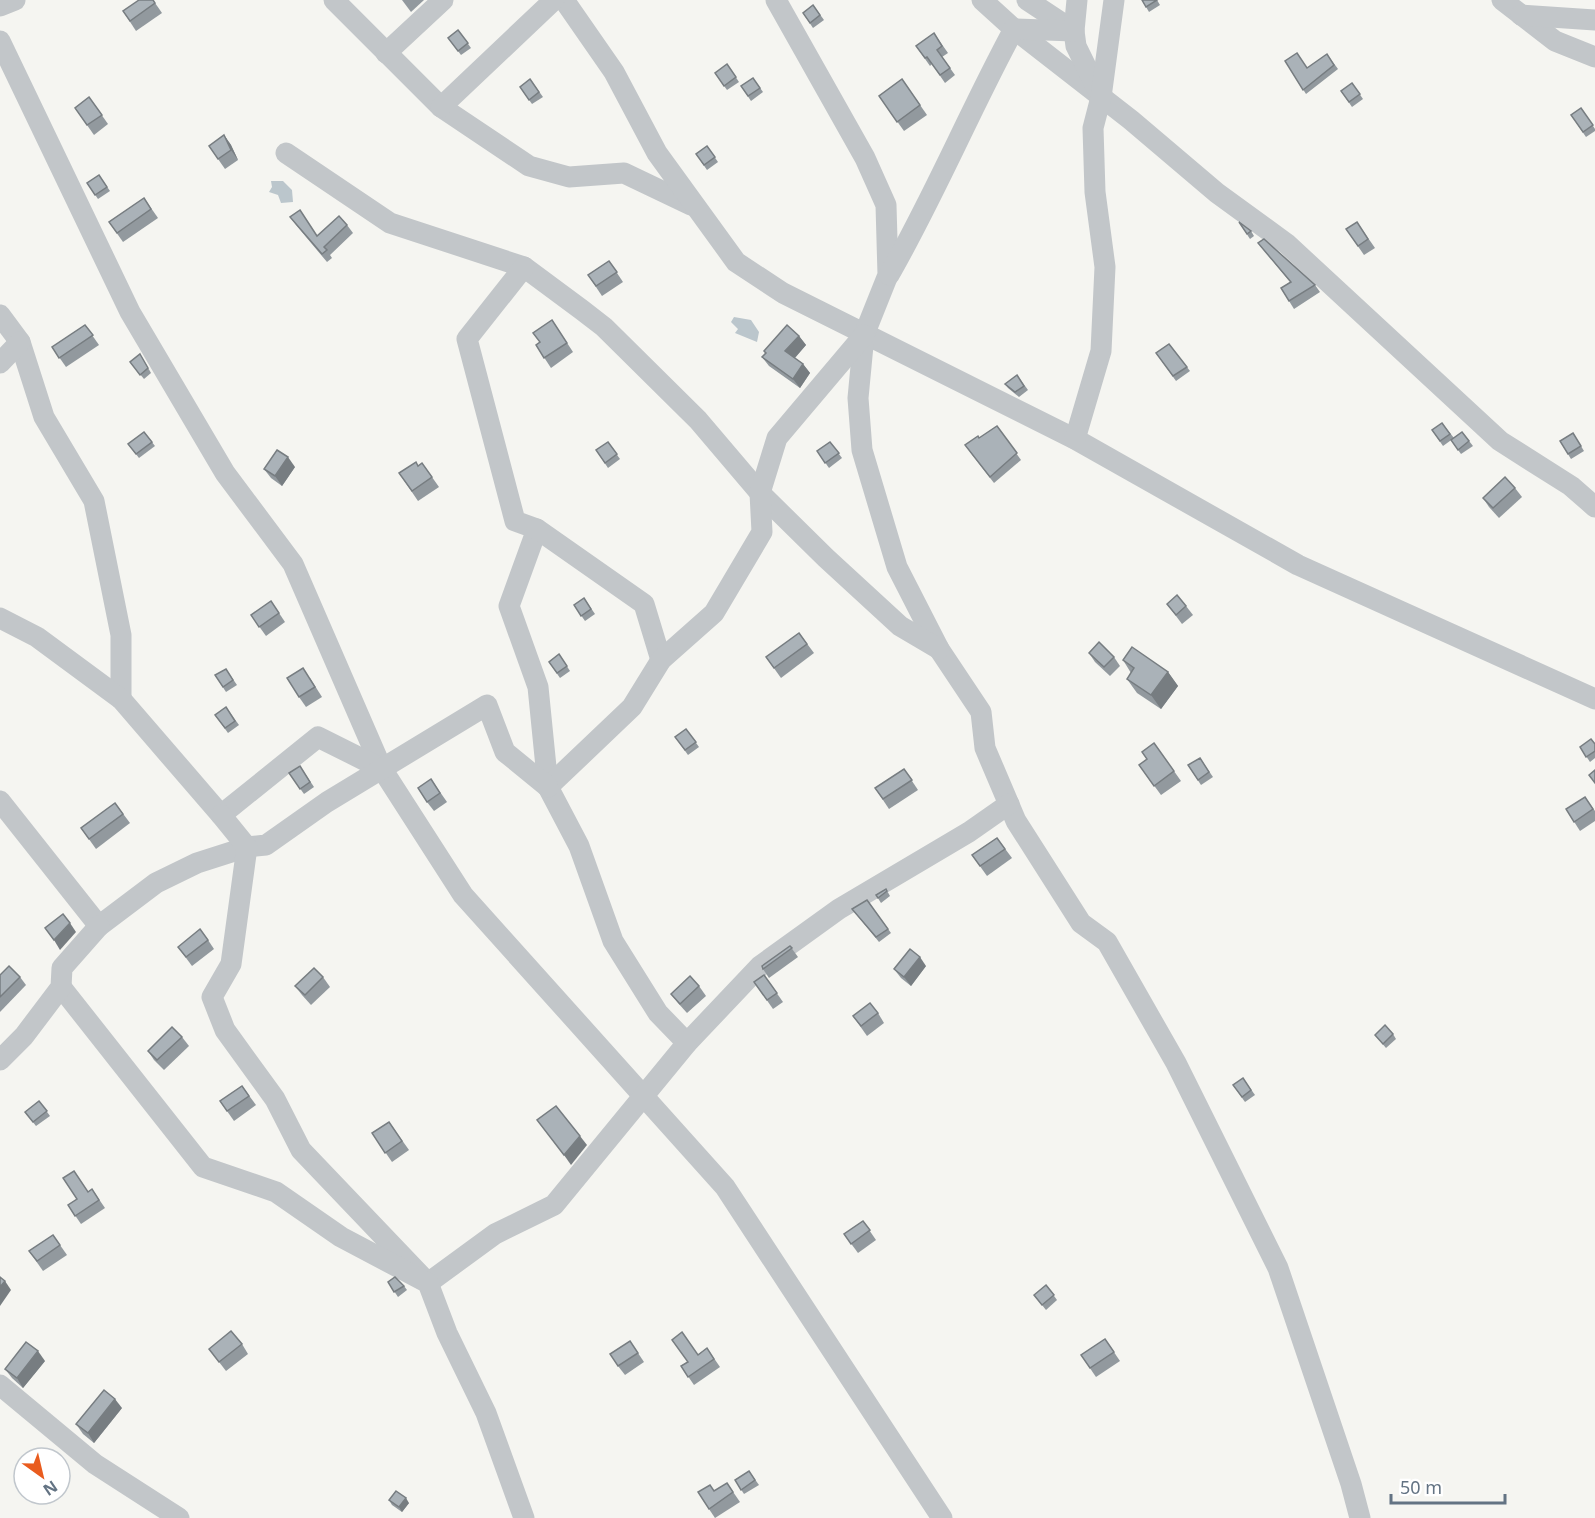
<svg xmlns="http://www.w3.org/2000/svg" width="1595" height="1518" viewBox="0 0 1595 1518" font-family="'Noto Sans',sans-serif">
<rect width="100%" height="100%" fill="#f5f5f1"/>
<g fill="#bbc6cc">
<polygon points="271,181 283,181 292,190 293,202 281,203 278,195 269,192 272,187"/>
<polygon points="734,317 751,320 759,332 757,342 735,333 738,329 731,322"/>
</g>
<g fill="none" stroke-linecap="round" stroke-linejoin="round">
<g stroke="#c2c6c9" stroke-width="21">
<polyline points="334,0 441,107 529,166 569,177 624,173 691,205"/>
<polyline points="564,0 614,72 657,153 736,262 783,293 1075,439 1298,565 1595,699"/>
<polyline points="776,0 865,158 886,205 888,275 864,335 858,398 862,450 897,567 939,649 981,712 985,748 1016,821 1081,923 1107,942 1176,1063 1278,1268 1351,1484 1360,1518"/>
<polyline points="982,0 1014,29 1131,120 1217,193 1287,244 1500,441 1571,486 1595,507"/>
<polyline points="1027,0 1074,31 1076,46 1098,91"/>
<polyline points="1502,0 1555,41 1595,57"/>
<polyline points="0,6 15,0"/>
<polyline points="1521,15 1595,20"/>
<polyline points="0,41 130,312 225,473 293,564 382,769 463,895 725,1187 942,1518"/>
<polyline points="386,53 443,0"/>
<polyline points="441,107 554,0"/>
<polyline points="286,153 390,223 524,267 582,310 604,327 698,420 760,493 826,558 900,626 939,649"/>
<polyline points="524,267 467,339 515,521 537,529 509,606 538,687 548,787 579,846 613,941 658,1013 687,1043"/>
<path d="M889,275C935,195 970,110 1014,29L1074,31L1077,0"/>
<polyline points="0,315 20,342 44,417 94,501 121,635 121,699"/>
<polyline points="0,363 20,342"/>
<polyline points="1075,439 1101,351 1105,267 1095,192 1093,128 1101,97 1114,0"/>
<polyline points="537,529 644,604 661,660"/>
<polyline points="0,618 37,637 121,699 221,815 318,737 382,769"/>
<polyline points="548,787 632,707 661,660 714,613 762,532 760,493 777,438 864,335"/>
<polyline points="0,801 99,926 156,883 197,863 247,847 266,845 327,802 487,705 505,752 548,787"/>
<polyline points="221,815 247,847 231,964 212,997 225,1030 275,1099 301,1150 428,1283 495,1234 554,1205 687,1043 760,966 839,909 969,832 1009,804"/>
<polyline points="61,987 203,1167 276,1192 341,1237 428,1283 447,1333 486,1413 524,1518"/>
<polyline points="0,1060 24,1036 61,987 62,968 99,926"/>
<polyline points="0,1385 95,1464 179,1518"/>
</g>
</g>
<g fill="#92999e">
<polygon points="153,0 162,13 136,31 123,11"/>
<polygon points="402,0 424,0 411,12"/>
<polygon points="1142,0 1157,0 1160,5 1149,12"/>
<polygon points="813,5 824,20 813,28 803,13"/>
<polygon points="458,30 471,48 461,55 448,38"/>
<polygon points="934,33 948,53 942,57 955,75 945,83 932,64 930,66 916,46"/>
<polygon points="1327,54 1338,69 1306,94 1285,61 1307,68"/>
<polygon points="727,64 739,82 727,90 715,73"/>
<polygon points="753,78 763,92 751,101 741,86"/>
<polygon points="530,79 543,97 532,104 520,87"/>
<polygon points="902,79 927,115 904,131 879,96"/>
<polygon points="1352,83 1363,99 1352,107 1341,91"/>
<polygon points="89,97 108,124 94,135 75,108"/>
<polygon points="1581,108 1595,129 1595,131 1586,137 1571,115"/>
<polygon points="224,135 231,145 238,160 225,169 209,146"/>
<polygon points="707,146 718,162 707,170 696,154"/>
<polygon points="99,175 110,191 98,199 87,183"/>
<polygon points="144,198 158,218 123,242 109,222"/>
<polygon points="290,217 318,236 347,225 353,233 330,255 332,258 327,262 296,225"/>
<polygon points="1239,222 1251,231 1254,236 1250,239"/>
<polygon points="1357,222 1375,248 1364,255 1346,229"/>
<polygon points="1258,243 1315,285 1320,292 1294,309 1281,288 1290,282"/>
<polygon points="609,261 623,282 602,296 588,275"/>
<polygon points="552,320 573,352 551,368 536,345 540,342"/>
<polygon points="85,325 99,345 66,367 52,347"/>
<polygon points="799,336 806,345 795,358 803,364 810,373 800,388 769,366 762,357 765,353 764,351"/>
<polygon points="1169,344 1190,371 1176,381 1156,353"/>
<polygon points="143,359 151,373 144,379 130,362"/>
<polygon points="1017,375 1028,390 1019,397 1008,388 1005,384"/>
<polygon points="1442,423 1454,438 1443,446 1432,430"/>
<polygon points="997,426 1021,460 994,483 970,452 979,438"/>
<polygon points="144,432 155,446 139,458 128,444"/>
<polygon points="1462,432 1473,446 1461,454 1451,440"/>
<polygon points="1573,433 1584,451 1571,459 1560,441"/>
<polygon points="608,442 620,459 608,468 596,450"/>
<polygon points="830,442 842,458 829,468 817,451"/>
<polygon points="422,463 439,487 418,501 399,473 418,466"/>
<polygon points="295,467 282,486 271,478 264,469"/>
<polygon points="1515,488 1522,497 1499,518 1489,507 1483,498"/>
<polygon points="584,598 595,614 585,621 574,605"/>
<polygon points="271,601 285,622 266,636 251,615"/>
<polygon points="1167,604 1186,606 1193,615 1182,624"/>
<polygon points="799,633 814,653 781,678 766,657"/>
<polygon points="1089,653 1114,657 1120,666 1110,676 1095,662"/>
<polygon points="559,654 570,671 560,678 549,662"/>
<polygon points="1123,660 1168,672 1178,686 1161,709 1137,693 1127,679 1131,673"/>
<polygon points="226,669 237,685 226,692 215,675"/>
<polygon points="310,678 322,697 306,707 299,697"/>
<polygon points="226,707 239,725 228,733 215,715"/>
<polygon points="686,729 699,747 688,755 675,737"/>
<polygon points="1154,743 1181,781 1161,795 1139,765 1147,759"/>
<polygon points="1595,744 1595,758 1590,762 1580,747"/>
<polygon points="1200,758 1213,777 1201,785 1188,765"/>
<polygon points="300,766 314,787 304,794 289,773"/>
<polygon points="904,769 918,790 889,809 875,788"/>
<polygon points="431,779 447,802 434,811 427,802"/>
<polygon points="1585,797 1595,811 1595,821 1580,831 1566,809"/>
<polygon points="115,803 130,823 96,849 81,828"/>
<polygon points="997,838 1012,858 987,876 972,855"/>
<polygon points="886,889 890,896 881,903 876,895"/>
<polygon points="867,900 891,933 879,942 852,909"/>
<polygon points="208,940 214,949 192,966 178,947"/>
<polygon points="790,946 798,957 769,978 763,969"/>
<polygon points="926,966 911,986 901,978 894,969"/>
<polygon points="0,975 20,977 26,985 0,1012"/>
<polygon points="764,975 783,1002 773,1009 754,982"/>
<polygon points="323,977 330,987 311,1005 302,995 295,986"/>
<polygon points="699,986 706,996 687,1013 678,1003 671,994"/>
<polygon points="878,1013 884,1023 867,1036 853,1016"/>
<polygon points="1393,1034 1396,1039 1386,1048 1375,1035"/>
<polygon points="182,1037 189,1046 164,1070 154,1060 148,1051"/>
<polygon points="1243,1078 1255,1095 1245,1102 1233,1085"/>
<polygon points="242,1086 256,1105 234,1121 220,1101"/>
<polygon points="39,1101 50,1116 36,1126 25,1112"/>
<polygon points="389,1122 409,1150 392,1162 372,1133"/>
<polygon points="92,1189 105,1208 81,1224 68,1205"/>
<polygon points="863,1221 876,1240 858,1253 844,1234"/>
<polygon points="53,1235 67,1255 43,1271 29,1251"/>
<polygon points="388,1282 404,1286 407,1290 398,1297"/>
<polygon points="1046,1285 1057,1300 1046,1310 1034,1295"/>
<polygon points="1105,1339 1120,1361 1096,1377 1081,1355"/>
<polygon points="630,1341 644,1362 625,1375 618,1366"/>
<polygon points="242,1344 248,1354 226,1371 209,1349"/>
<polygon points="707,1348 720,1367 694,1385 681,1366"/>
<polygon points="45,1361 23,1388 12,1378 5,1369"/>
<polygon points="122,1408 94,1443 83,1434 76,1424"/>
<polygon points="749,1471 759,1485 744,1494 735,1480"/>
<polygon points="727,1483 740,1502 715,1518 709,1509 714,1491"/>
<polygon points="389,1500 409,1503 402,1512 392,1505"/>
</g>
<g fill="#777d81">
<polygon points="224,135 231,145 238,160 231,150"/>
<polygon points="799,336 806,345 792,361 785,351"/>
<polygon points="803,364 810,373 800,388 793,379"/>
<polygon points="288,457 295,467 282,486 275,476"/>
<polygon points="1168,672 1178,686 1161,709 1151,695"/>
<polygon points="70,923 76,932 60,950 54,940"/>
<polygon points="920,957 926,966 911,986 904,977"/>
<polygon points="580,1136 587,1145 571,1165 564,1155"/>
<polygon points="5,1281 11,1290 0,1306 0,1287"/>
<polygon points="38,1351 45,1361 23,1388 17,1378"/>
<polygon points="115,1399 122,1408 94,1443 88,1433"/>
<polygon points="406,1498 409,1503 402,1512 399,1507"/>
</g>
<g fill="#aab2b8" stroke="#777d81" stroke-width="1.5">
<polygon points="139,0 153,0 155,3 130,21 123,11"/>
<polygon points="1142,0 1157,0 1146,7"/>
<polygon points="813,5 820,15 810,23 803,13"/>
<polygon points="458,30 468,43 458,51 448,38"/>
<polygon points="934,33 942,46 937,50 950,68 940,75 927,57 925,58 916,46"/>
<polygon points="1297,53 1307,68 1327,54 1334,65 1303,90 1285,61"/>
<polygon points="727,64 736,77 724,86 715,73"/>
<polygon points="753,78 760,88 748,96 741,86"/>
<polygon points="530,79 539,92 529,100 520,87"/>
<polygon points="902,79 920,105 897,122 879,96"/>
<polygon points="1352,83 1360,94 1349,102 1341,91"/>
<polygon points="89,97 102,115 87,125 75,108"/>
<polygon points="1581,108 1593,125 1583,132 1571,115"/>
<polygon points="224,135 231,150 218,159 209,146"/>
<polygon points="707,146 715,157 704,165 696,154"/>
<polygon points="99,175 107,187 95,195 87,183"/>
<polygon points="144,198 151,209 117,233 109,222"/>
<polygon points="300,210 317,236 339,216 347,225 324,247 327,250 322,254 290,217"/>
<polygon points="1239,222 1251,231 1247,234"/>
<polygon points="1357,222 1368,239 1358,246 1346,229"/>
<polygon points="1264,239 1315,285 1289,301 1281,288 1291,282 1258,243"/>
<polygon points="609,261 617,272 596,286 588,275"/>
<polygon points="552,320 567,343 544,358 536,345 540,342 533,333"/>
<polygon points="85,325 93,335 59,358 52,347"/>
<polygon points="787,325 799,336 785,351 803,364 793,379 762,357 766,353 764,351"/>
<polygon points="1169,344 1187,367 1173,376 1156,353"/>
<polygon points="140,354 148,368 140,375 130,362"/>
<polygon points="1017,375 1024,386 1015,392 1005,384"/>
<polygon points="1442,423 1450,434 1440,441 1432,430"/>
<polygon points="997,426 1017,453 990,477 965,445 978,436 979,438"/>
<polygon points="144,432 152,442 136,454 128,444"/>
<polygon points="1462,432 1469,441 1458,450 1451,440"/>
<polygon points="1573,433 1581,446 1568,454 1560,441"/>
<polygon points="608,442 617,454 605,463 596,450"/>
<polygon points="830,442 839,453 825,463 817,451"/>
<polygon points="277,450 288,457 275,476 264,469"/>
<polygon points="416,462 418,466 422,463 432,477 412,491 399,473"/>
<polygon points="1505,477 1515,488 1493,508 1483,498"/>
<polygon points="1177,595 1186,606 1176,615 1167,604"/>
<polygon points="584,598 591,609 581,616 574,605"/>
<polygon points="271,601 279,613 259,627 251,615"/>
<polygon points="799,633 807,644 774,668 766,657"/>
<polygon points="1099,642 1114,657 1104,667 1089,653"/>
<polygon points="1132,647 1168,672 1151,695 1127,679 1134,668 1123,660"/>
<polygon points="559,654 567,666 557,673 549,662"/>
<polygon points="303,668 315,687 299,697 287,678"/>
<polygon points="226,669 233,680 223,687 215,675"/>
<polygon points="226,707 235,721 225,728 215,715"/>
<polygon points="686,729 696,742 685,750 675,737"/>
<polygon points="1591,739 1595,744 1595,751 1586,757 1580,747"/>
<polygon points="1154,743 1174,771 1154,786 1139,765 1147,759 1142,752"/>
<polygon points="1200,758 1209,772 1198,780 1188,765"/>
<polygon points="300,766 310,782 300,789 289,773"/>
<polygon points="904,769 912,780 883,799 875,788"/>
<polygon points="1595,770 1595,783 1589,775"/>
<polygon points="431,779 440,793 427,802 418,788"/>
<polygon points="1585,797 1593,809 1574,822 1566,809"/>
<polygon points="115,803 123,814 89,839 81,828"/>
<polygon points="997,838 1005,849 980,866 972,855"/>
<polygon points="886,889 887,891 878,898 876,895"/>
<polygon points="867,900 888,929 876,937 852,909"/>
<polygon points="63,914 70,923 54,940 45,928"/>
<polygon points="200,929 208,940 186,957 178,947"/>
<polygon points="790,946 792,948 763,969 762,966"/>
<polygon points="910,949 920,957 904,977 894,969"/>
<polygon points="9,966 20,977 0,997 0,975"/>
<polygon points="314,968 323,977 305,995 295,986"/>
<polygon points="764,975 777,993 767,1000 754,982"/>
<polygon points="690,976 699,986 680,1004 671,994"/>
<polygon points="870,1003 878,1013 861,1026 853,1016"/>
<polygon points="1385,1025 1393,1034 1383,1044 1375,1035"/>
<polygon points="172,1027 182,1037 157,1060 148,1051"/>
<polygon points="1243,1078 1251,1090 1242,1097 1233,1085"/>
<polygon points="242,1086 249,1096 227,1111 220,1101"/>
<polygon points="39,1101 47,1111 33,1122 25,1112"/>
<polygon points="556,1106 580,1136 564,1155 537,1120"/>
<polygon points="389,1122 402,1141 385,1153 372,1133"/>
<polygon points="74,1171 88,1192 92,1189 99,1200 75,1216 68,1205 77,1199 63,1178"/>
<polygon points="863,1221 870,1230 851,1244 844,1234"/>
<polygon points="53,1235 60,1245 37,1261 29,1251"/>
<polygon points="0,1277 5,1281 0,1287"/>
<polygon points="395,1277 404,1286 394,1292 388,1282"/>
<polygon points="1046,1285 1054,1295 1042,1305 1034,1295"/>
<polygon points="231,1331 242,1344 219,1362 209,1349"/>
<polygon points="682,1332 698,1355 707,1348 714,1359 688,1377 681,1366 688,1362 672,1340"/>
<polygon points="1105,1339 1114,1352 1090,1368 1081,1355"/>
<polygon points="630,1341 638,1353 618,1366 610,1354"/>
<polygon points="26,1342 38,1351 17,1378 5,1369"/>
<polygon points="104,1390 115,1399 88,1433 76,1424"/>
<polygon points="749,1471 755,1480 741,1490 735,1480"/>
<polygon points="727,1483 733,1492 709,1509 698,1492 710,1485 714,1491"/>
<polygon points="396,1491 406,1498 399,1507 389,1500"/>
</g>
<g transform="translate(42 1476) rotate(146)"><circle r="28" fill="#ffffff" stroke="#c1c7cd" stroke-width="1.5"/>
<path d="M0-4.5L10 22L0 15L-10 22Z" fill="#e95c1e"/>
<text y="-9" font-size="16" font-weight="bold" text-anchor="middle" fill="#637383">N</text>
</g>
<path d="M1391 1494v9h114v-9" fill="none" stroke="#637383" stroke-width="3"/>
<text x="1400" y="1494" font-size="18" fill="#637383" stroke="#ffffff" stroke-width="4.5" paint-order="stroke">50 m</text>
</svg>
